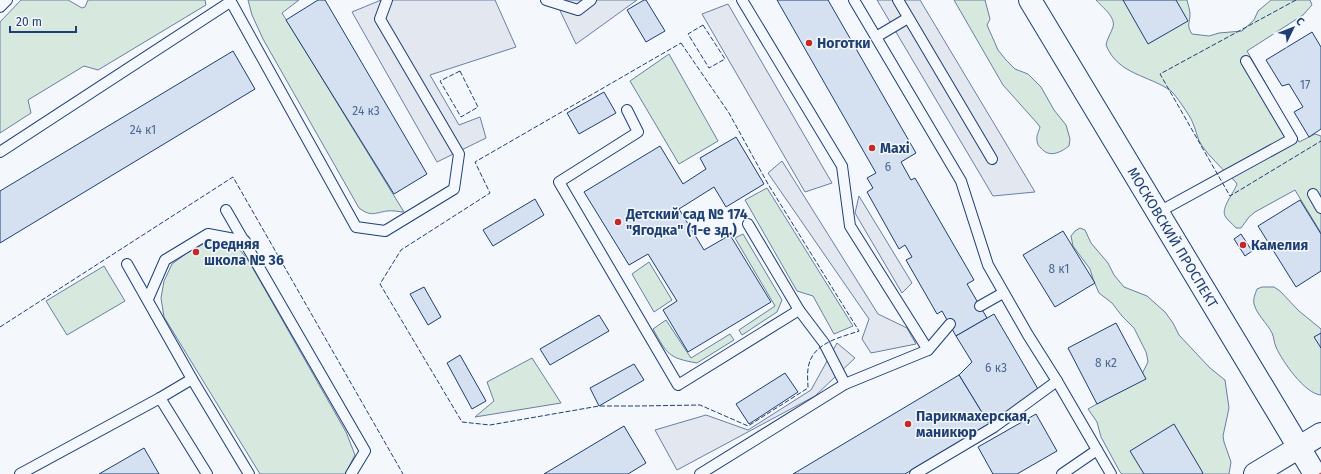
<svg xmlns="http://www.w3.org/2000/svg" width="1321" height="474" viewBox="0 0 1321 474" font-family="'Fira Sans',sans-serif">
<rect width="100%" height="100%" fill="#f4f7fb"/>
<g fill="#d7e8df" stroke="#687fa3">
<polygon points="21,0 68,0 82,8 85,7 88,0 205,0 206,5 98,70 84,66 28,100 31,113 0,133 0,22"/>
<path d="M248,0H299L282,13L404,212C399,212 393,210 387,211C374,213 371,217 359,208L263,39L252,15Z"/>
<path d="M954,0H985L990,19L987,25L998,50L1006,60L1015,69L1028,74L1041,87L1054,110L1066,125L1070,139L1069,146C1060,153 1049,158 1041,148C1038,146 1037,143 1037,140C1036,136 1039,131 1040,127L1037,123L1003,85Z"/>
<path d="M1096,0H1187C1188,5 1190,10 1190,14C1190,23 1186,25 1192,34L1209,36L1219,33L1242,31L1254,20L1258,11L1271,0H1310L1312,5L1303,15L1247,51L1299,142L1315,134L1321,136V233L1295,190L1255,212L1249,217L1241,228H1236C1233,224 1227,220 1225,216C1221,207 1234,193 1237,184L1234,180L1229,176C1220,166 1210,157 1202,146C1197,139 1196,129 1192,121C1190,116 1175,94 1171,91C1149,75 1118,75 1106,45C1107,39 1111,33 1113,27C1116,17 1102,7 1096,0Z"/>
<polygon points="669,54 718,141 679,164 630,81"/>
<polygon points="767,188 853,326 834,334 813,296 797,291 745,200"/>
<polygon points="1080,228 1085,230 1091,243 1108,263 1114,275 1124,287 1147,296 1165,312 1173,323 1179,335 1210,368 1225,380 1229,408 1223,436 1224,442 1231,462 1229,474 1122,474 1120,472 1101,437 1097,422 1088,409 1139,380 1148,362 1147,356 1146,352 1134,328 1122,316 1112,303 1099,293 1093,279 1090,269 1073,246 1071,236 1075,231"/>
<polygon points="743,234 782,300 777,312 742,335 739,330 775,306 735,238"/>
<path d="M207,242C232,242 237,243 251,265L346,432L355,455L345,474H260L164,317L161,298L164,281L172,264L187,253Z"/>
<polygon points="649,262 672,300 654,312 632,274"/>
<polygon points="104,266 125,301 67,335 46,301"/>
<path d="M1262,287H1274L1280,291L1299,311L1321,329V395C1305,394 1282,361 1276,347C1274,343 1274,337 1272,333C1267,323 1257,315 1254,304C1253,299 1255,294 1257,289Z"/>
<path d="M666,320L691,358L730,334L734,340L697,363C668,358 667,354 653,329Z"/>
<polygon points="532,358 561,403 475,417 494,401 487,382"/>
</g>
<g fill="#e3e8f0" stroke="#687fa3">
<polygon points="381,0 495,0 516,47 430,75 459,125 480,117 486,138 437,162 352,12"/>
<polygon points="555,0 637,0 576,44"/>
<polygon points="877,0 920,0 1035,192 993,196"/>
<polygon points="728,4 832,183 805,192 702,14"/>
<polygon points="782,161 878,314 907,328 916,344 871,353 862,339 869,319 768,173"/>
<polygon points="859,196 912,283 902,293 855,213"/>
<polygon points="837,343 855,358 815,396 677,470 655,430 706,415 748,430 811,390"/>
</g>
<g fill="#d5e0f0" stroke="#1d3f73">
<polygon points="318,0 325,0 427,174 394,194 286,20"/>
<polygon points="644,0 646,0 665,31 646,42 627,10"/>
<polygon points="777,0 828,0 916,153 901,162 911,180 915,178 974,280 967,284 987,318 956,336 942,311 937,314 906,260 912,257 905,245 899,249 867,192 873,188 867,178 876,173"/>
<polygon points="1123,0 1176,0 1188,21 1148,44"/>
<polygon points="1312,32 1321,47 1321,129 1309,137 1294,112 1303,107 1289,84 1282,86 1266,60"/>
<polygon points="233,51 255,89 0,243 0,191"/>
<polygon points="604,92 616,113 579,134 567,113"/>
<polygon points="736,137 764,184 726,207 714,187 679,209 704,250 730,235 771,302 688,352 663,310 677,301 648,254 629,265 584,192 660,146 683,184 706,169 700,158"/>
<polygon points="535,199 544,215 493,246 483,230"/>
<polygon points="1300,200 1321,234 1321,271 1296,287 1258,226"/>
<polygon points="1063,231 1095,283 1055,307 1023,255"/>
<polygon points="1241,234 1252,251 1245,256 1234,239"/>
<polygon points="424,287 441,317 428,325 410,294"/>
<polygon points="994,314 1038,389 989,424 959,375 972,362 956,336"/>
<polygon points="599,315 609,331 550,365 540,349"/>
<polygon points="1116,323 1146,379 1097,404 1068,348"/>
<polygon points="1321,333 1321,348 1314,337"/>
<polygon points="460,355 486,401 472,409 447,363"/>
<polygon points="634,364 644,380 599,406 590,388"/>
<polygon points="785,373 798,392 749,424 736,404"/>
<polygon points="959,375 989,424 905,474 793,474"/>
<polygon points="1036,414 1057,451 1017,474 993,474 978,447"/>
<polygon points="1174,424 1203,473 1201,474 1144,474 1130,451"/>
<polygon points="624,426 646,463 628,474 544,474"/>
<polygon points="144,448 159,474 99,474"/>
</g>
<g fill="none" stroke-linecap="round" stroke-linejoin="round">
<g stroke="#1d3f73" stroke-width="12">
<g id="service">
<polyline points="230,0 356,227 385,231 454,189 459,154 380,19 387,0"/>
<polyline points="546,0 578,10 591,0"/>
<polyline points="742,0 842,166 850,226 928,350"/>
<polyline points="854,0 961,181 988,265 1028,335 1057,381 1111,474"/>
<polyline points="898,0 992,159"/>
<polyline points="0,7 7,0"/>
<polyline points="876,37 908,18"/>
<polyline points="627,110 638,132 559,182 678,385 799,310 824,343 845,384"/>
<polyline points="0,152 230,2"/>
<polyline points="1313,194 1321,208"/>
<polyline points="226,210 365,451 351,474"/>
<polyline points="1157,213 1292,139 1246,61"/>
<polyline points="748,224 799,310"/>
<polyline points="127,264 192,379 249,474"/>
<polyline points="148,299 165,260 208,234 245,241"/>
<polyline points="980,306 1003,293"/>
<polyline points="160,398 192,379"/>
<polyline points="20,474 160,398 207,474"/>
<polyline points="700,474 845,384 928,350 950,324"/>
<polyline points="915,474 994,427 1057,381"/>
<polyline points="1062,474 1097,450"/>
</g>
</g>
<g stroke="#1d3f73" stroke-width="24">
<polyline id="tertiary" points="1255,474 1321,434"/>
</g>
<g stroke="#1d3f73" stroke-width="24">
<g id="secondary">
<path id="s1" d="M1030,0L1315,474"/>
</g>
</g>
<use href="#service" stroke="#f4f7fb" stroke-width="10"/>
<use href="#tertiary" stroke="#f4f7fb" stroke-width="22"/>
<use href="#secondary" stroke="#f4f7fb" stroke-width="22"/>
<g stroke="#1d3f73" stroke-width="1" stroke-dasharray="5 2" stroke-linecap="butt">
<polyline points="1296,0 1160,74 1230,196 1321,141"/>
<polygon points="703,25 725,59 709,68 688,34"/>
<path d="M681,43L729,113L768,184L859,331C839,338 811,343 808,369C807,375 808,382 808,388L748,426L700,405L638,406H599L490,425L462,422L380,284L401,250L490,193L475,162Z"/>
<polygon points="460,71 478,107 461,117 440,81"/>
<polyline points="0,327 233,177 403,474"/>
</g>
<polyline stroke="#c62828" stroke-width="1" stroke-dasharray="14 3 2 3" stroke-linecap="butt" points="1319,474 1321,473"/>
</g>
<g fill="#c62828" stroke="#f4f7fb" stroke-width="1.5">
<circle cx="809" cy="43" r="4"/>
<circle cx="872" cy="148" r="4"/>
<circle cx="618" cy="222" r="4"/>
<circle cx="1243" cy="245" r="4"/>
<circle cx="196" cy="252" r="4"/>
<circle cx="908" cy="424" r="4"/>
</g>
<g text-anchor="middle" stroke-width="3" stroke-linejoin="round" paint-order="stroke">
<g font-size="12" fill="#4b6792">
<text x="1305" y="89">17</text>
<text x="366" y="115">24 к3</text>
<text x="143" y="134">24 к1</text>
<text x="888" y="171">6</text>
<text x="1059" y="273">8 к1</text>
<text x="1106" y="367">8 к2</text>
<text x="996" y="372">6 к3</text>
</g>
<g font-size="14" font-weight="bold" fill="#1d3f73" stroke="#f4f7fb" text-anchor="start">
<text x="817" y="48">Ноготки</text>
<text x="880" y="153">Maxi</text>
<text x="626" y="219">Детский сад № 174<tspan x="626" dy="16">"Ягодка" (1-е зд.)</tspan></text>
<text x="204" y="249">Средняя<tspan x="204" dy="16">школа № 36</tspan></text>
<text x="1251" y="250">Камелия</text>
<text x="916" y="421">Парикмахерская,<tspan x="916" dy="16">маникюр</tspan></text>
</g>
<g font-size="14" fill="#1d3f73" stroke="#f4f7fb">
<text dy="5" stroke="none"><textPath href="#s1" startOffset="277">МОСКОВСКИЙ ПРОСПЕКТ</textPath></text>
</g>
</g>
<g transform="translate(1293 28) rotate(47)" stroke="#f4f7fb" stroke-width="3" paint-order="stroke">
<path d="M0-3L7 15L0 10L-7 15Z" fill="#1d3f73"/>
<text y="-6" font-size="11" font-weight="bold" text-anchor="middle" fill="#1d3f73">С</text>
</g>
<path d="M10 26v6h66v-6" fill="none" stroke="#1d3f73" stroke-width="2"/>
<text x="16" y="26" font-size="12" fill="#1d3f73" stroke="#f4f7fb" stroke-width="3" paint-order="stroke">20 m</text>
</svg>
